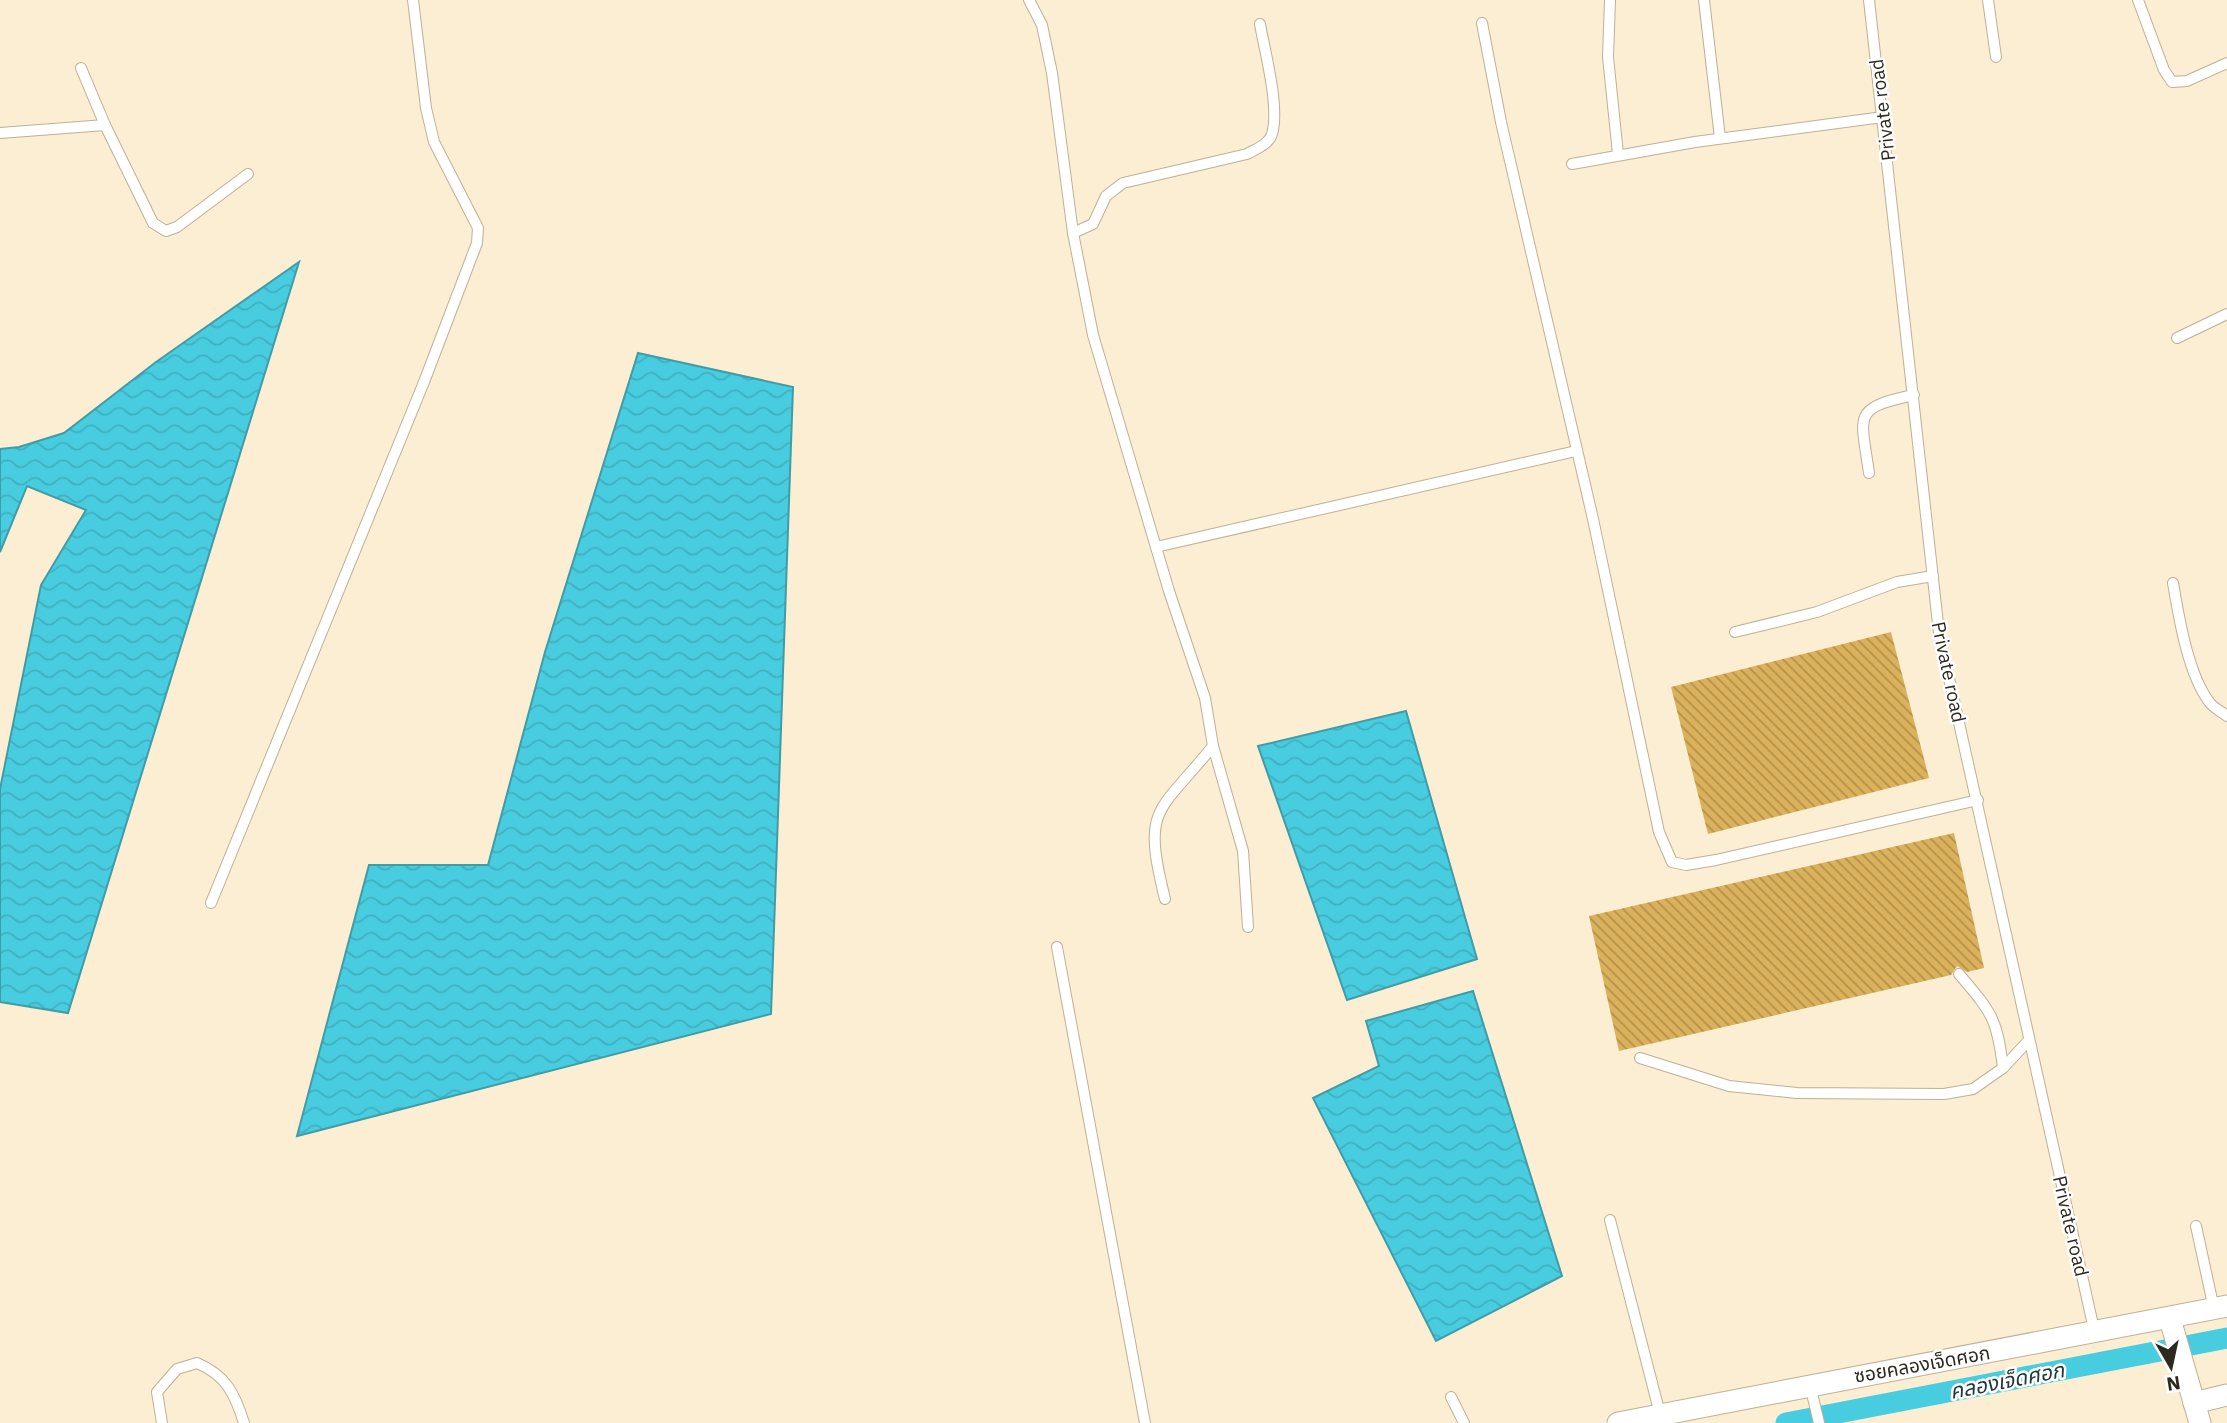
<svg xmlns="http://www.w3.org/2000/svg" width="2227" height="1423" viewBox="0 0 2227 1423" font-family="'IBM Plex Sans','Noto Sans Thai',sans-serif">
<defs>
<pattern id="water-waves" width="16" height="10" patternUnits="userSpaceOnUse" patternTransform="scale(1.75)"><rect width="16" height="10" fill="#48cde0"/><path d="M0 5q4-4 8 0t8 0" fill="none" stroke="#3fb0c0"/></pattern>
<pattern id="building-back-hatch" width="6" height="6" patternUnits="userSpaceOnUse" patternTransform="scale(1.75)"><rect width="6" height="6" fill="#dbb25b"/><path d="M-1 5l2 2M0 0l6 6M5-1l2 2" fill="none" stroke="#b2914b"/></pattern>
</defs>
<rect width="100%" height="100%" fill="#fceed3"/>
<g fill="url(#water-waves)" stroke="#409ca6" stroke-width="2">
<polygon points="299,262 68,1013 0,1002 0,789 41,585 86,510 27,486 0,552 0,449 19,447 64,433 156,362"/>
<polygon points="638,353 793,387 771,1014 297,1136 369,865 488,865 545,652"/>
<polygon points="1406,711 1477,959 1347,1000 1258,746"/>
<polygon points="1473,991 1562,1276 1436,1341 1313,1098 1379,1066 1366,1021"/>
</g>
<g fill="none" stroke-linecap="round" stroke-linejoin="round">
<polyline stroke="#48cde0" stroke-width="21" points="1786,1423 2227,1338"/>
</g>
<g fill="url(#building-back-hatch)">
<polygon points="1891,632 1929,778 1708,834 1671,687"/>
<polygon points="1954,833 1984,968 1967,972 1957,966 1951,975 1619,1051 1589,916"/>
</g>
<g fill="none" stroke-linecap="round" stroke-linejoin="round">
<g stroke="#bdb096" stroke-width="12">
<g id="service">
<polyline points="1029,0 1042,25 1052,73 1073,233 1093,335 1169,591 1205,698 1213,746 1243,851 1248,927"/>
<polyline points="1610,0 1608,57 1618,154"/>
<polyline points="1704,0 1720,138"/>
<polyline points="1869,0 1939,633 2095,1334"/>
<polyline points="1988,0 1996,57"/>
<polyline points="2138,0 2164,70 2172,82 2187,81 2227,63"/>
<polyline points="1482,23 1501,122 1593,519 1659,832 1672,862 1686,865 1716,860 1978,800"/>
<polyline points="81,68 105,125"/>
<polyline points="0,133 105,125 153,223 166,231 177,227 248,174"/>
<polyline points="1572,164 1695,142 1883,117"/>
<path d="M1073,233L1093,224L1106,196L1123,183L1247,154C1256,149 1269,144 1272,134C1280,107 1265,53 1260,24"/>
<polyline points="2177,338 2227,314"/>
<path d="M1869,473C1861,415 1851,408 1914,395"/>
<polyline points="1156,547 1576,451"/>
<path d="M2173,583C2179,618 2188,675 2210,703C2214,708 2222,712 2227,716"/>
<polyline points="1735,632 1817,612 1897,582 1933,576"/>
<path d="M1165,899C1142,806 1157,815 1213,746"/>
<polyline points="211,903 424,382 477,243 478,228 434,142 426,108 413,0"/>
<polyline points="1057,947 1145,1423"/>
<path d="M1959,974C1992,1013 1997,1018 2003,1068"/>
<polyline points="1640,1058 1729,1086 1797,1093 1944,1094 1973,1089 2003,1068 2029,1040"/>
<polyline points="1610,1220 1660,1414"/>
<polyline points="2196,1226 2214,1309"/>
<polyline points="1810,1385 1819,1423"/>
<polyline points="1451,1397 1464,1423"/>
<path d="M162,1423L157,1392L177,1369L197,1363C226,1375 235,1394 244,1423"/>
</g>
</g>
<g stroke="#bdb096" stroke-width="23">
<g id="minor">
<polyline points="2170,1319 2200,1423"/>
<polyline points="2194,1403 2227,1395"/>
<polyline points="1618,1423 2227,1306"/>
</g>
</g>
<use href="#service" stroke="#fff" stroke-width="10"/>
<use href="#minor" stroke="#fff" stroke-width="21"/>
</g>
<g text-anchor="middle" stroke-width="5" stroke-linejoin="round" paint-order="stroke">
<g font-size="19" fill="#2e291f" stroke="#fff">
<text transform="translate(1882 110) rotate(-97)" y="7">Private road</text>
<text transform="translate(1949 672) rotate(78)" y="7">Private road</text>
<text transform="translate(2071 1226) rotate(77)" y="7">Private road</text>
<text transform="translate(1922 1364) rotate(-10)" y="7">ซอยคลองเจ็ดศอก</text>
</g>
<g font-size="21" font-style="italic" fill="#20373b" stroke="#fff">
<text transform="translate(2007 1381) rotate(-11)" y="7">คลองเจ็ดศอก</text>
</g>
</g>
<g transform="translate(2171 1367) rotate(171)" stroke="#ffffff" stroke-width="5" paint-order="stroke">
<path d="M0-5L12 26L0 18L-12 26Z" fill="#2e291f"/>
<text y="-10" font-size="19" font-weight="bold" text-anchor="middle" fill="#2e291f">N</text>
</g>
</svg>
